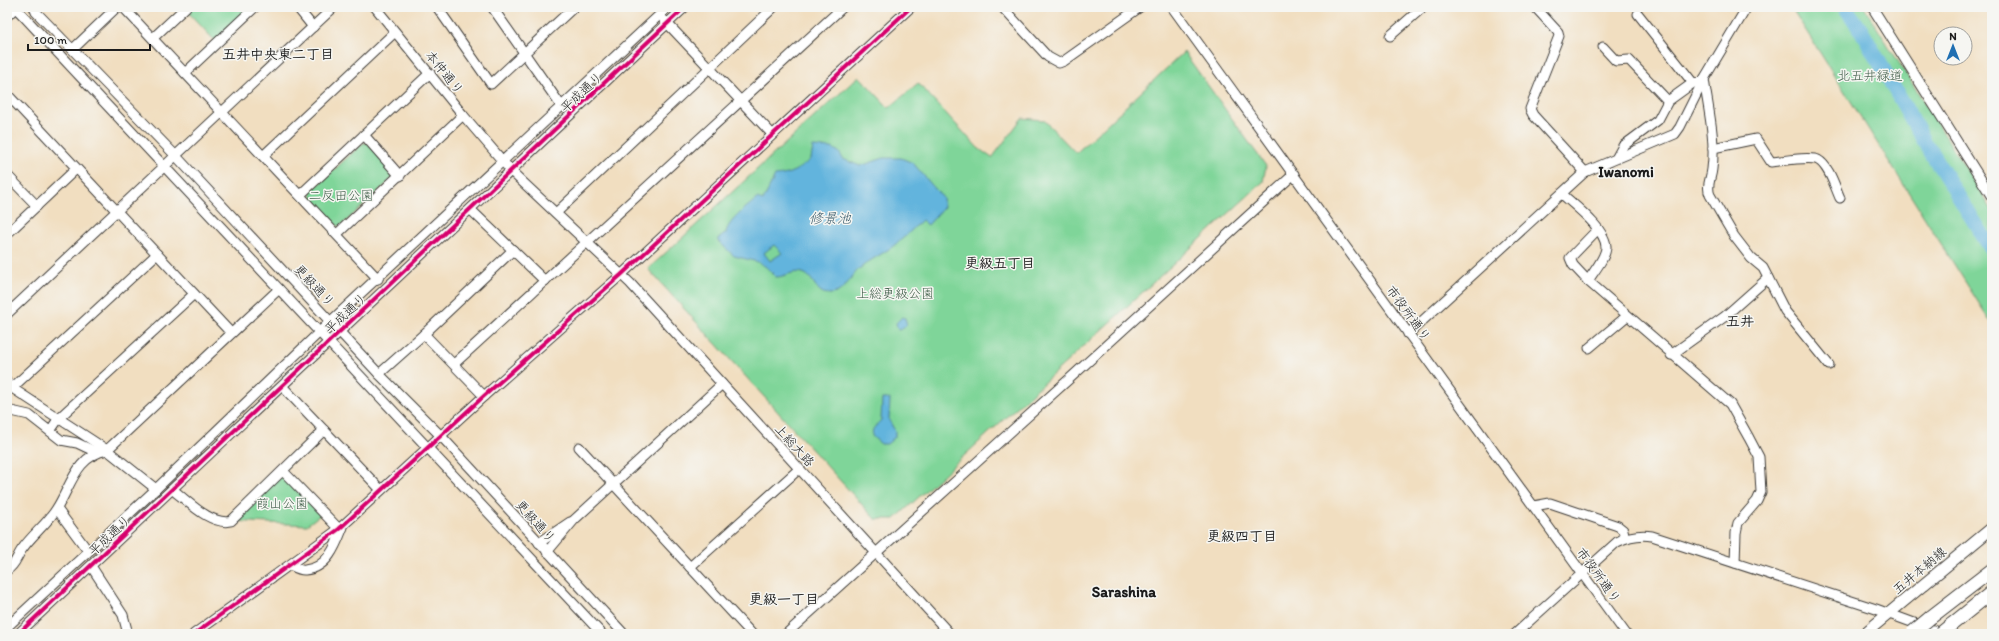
<svg xmlns="http://www.w3.org/2000/svg" width="1999" height="641" viewBox="0 0 1999 641" font-family="Itim,'Klee One',sans-serif">
<rect width="100%" height="100%" fill="#f6f6f2"/>
<filter id="ink" filterUnits="userSpaceOnUse"><feTurbulence type="fractalNoise" baseFrequency=".025" numOctaves="2"/><feDisplacementMap in="SourceGraphic" scale="8" xChannelSelector="R" yChannelSelector="G"/><feConvolveMatrix kernelMatrix="1 2 1 2 8 2 1 2 1" color-interpolation-filters="sRGB"/></filter>
<filter id="wash" filterUnits="userSpaceOnUse"><feTurbulence type="fractalNoise" baseFrequency=".012" numOctaves="4" result="noise"/><feDisplacementMap in="SourceGraphic" scale="16" xChannelSelector="R" yChannelSelector="G"/><feGaussianBlur stdDeviation="0.9" result="paint"/><feColorMatrix in="noise" values="0 0 0 0 0 0 0 0 0 0 0 0 0 0 0 0 0 1.4 0 .05"/><feComposite in="paint" operator="in"/></filter>
<g filter="url(#wash)">
<rect width="100%" height="100%" fill="#f1dec0"/>
<g fill="#7fd599" stroke="#4e785a">
<polygon points="193,7 250,7 215,41 188,12"/>
<polygon points="1791,7 1864,7 1992,210 1992,324"/>
<polygon points="1184,52 1266,166 1263,182 895,519 875,519 648,269 859,76 889,108 918,83 978,148 992,158 1022,118 1044,120 1076,153"/>
<polygon points="363,143 368,143 394,173 394,177 341,226 337,226 312,197 310,192"/>
<polygon points="283,471 320,515 307,525 232,521"/>
</g>
<g fill="#62b4dd" stroke="#3f687c" fill-rule="evenodd">
<path d="M813,147L832,148L839,152L843,159L860,166L884,158H901L913,163L943,198L944,207L928,225L922,220C913,229 903,239 892,247C881,255 869,260 859,269C850,277 844,294 830,294C815,295 815,277 803,273C793,270 785,277 776,277L766,267L758,262L734,256L717,240L726,233C727,222 749,205 758,198L763,201L775,176C790,175 800,169 811,159ZM774,245L782,253L770,261L764,253Z"/>
<polygon points="902,317 905,318 907,325 902,329 898,330 896,323"/>
<polygon points="882,399 890,399 889,420 895,431 895,437 887,444 881,444 872,436 873,429 881,420"/>
</g>
<g fill="none" stroke-linecap="round" stroke-linejoin="round">
<polyline stroke="#62b4dd" stroke-width="15" points="1845,7 1861,30 1927,146 1992,250"/>
</g>
</g>
<g filter="url(#ink)">
<g fill="none" stroke-linecap="round" stroke-linejoin="round">
<g stroke="#3c3935" stroke-width="11">
<g id="minor">
<polyline points="15,7 602,634"/>
<polyline points="34,7 36,12 176,156 379,374 441,436 624,634"/>
<polyline points="123,7 378,279"/>
<polyline points="297,7 313,27"/>
<polyline points="375,7 463,115 512,172 630,283 950,634"/>
<polyline points="437,7 491,84 574,7"/>
<polyline points="492,7 562,107"/>
<polyline points="1002,7 1048,57 1059,63 1064,61 1140,7"/>
<polyline points="1172,7 1626,634"/>
<polyline points="1535,7 1558,32 1559,36 1530,109 1533,115 1585,172"/>
<polyline points="1872,7 1992,197"/>
<polyline points="1638,14 1693,83"/>
<polyline points="7,16 16,7"/>
<polyline points="664,20 772,134"/>
<polyline points="1390,36 1423,7"/>
<polyline points="153,38 186,7"/>
<polyline points="1603,47 1616,61 1629,60 1668,101"/>
<polyline points="73,49 117,7"/>
<polyline points="185,73 255,7"/>
<path d="M1704,79C1708,108 1716,139 1712,169C1711,179 1706,186 1710,195L1734,236L1751,258L1763,268L1785,311L1829,365"/>
<polyline points="7,94 231,333"/>
<polyline points="364,135 400,176"/>
<path d="M1713,148L1756,139L1771,162C1782,161 1810,156 1818,160C1829,166 1835,187 1840,198"/>
<polyline points="263,156 395,32"/>
<polyline points="1617,157 1623,146 1658,120 1668,101 1693,83 1703,82"/>
<polyline points="7,175 37,206"/>
<path d="M1562,194C1574,205 1607,230 1606,248C1605,259 1593,272 1588,281L1730,404L1749,438L1759,457L1761,492L1757,501L1738,523L1736,533L1735,563"/>
<polyline points="300,195 430,73"/>
<polyline points="471,210 545,281"/>
<polyline points="556,213 774,7"/>
<polyline points="7,234 76,169"/>
<polyline points="337,234 463,115"/>
<polyline points="1588,281 1573,265 1570,258 1598,229"/>
<polyline points="7,314 334,7"/>
<polyline points="424,334 484,396"/>
<polyline points="1408,334 1585,172 1675,134 1680,127 1704,79 1747,7"/>
<polyline points="1589,348 1627,316"/>
<polyline points="1671,355 1724,317 1768,278"/>
<polyline points="454,364 843,7"/>
<polyline points="379,374 424,334 513,250"/>
<polyline points="7,382 12,388 107,450 156,489"/>
<polyline points="283,387 381,490"/>
<polyline points="12,388 157,254"/>
<polyline points="7,410 29,415 61,440 77,443 96,452"/>
<polyline points="50,431 59,418 194,294"/>
<polyline points="579,447 752,634"/>
<polyline points="283,471 339,529"/>
<path d="M173,490C188,501 211,526 231,521L324,430"/>
<polyline points="1534,506 1550,503 1618,526 1623,530 1625,538"/>
<polyline points="57,509 88,551"/>
<polyline points="539,543 570,522"/>
<polyline points="547,552 574,520 722,384"/>
<path d="M290,565C294,567 301,571 305,570C328,568 336,545 343,527"/>
<polyline points="91,566 123,615 128,634"/>
<polyline points="690,567 799,469"/>
<path d="M7,570C16,565 17,555 23,548C33,534 48,523 57,508C71,486 76,456 107,450L279,289"/>
<polyline points="7,627 156,489 331,321 668,7"/>
<polyline points="18,634 685,7"/>
<polyline points="194,634 339,529 484,396 621,275 911,7"/>
<polyline points="786,634 1067,381 1294,174"/>
<path d="M1515,634L1617,542C1629,536 1639,534 1652,536L1876,609L1944,634"/>
</g>
</g>
<g stroke="#3c3935" stroke-width="13">
<polyline id="major" points="1864,634 1992,528"/>
</g>
<g stroke="#3c3935" stroke-width="15">
<g id="highway">
<polyline points="1931,617 1992,570"/>
<polyline points="1951,625 1992,592"/>
</g>
</g>
<use href="#minor" stroke="#fff" stroke-width="9"/>
<use href="#major" stroke="#fff" stroke-width="11"/>
<use href="#highway" stroke="#fff" stroke-width="13"/>
<g stroke="#3c3935" stroke-width="15" stroke-linecap="butt">
<g id="highway-bridge">
<polyline points="1913,632 1931,617"/>
<polyline points="1940,634 1951,625"/>
</g>
</g>
<use href="#highway-bridge" stroke="#fff" stroke-width="13"/>
<g stroke="#f6f6f2" stroke-width="6">
<g id="cycleway">
<polyline points="18,634 685,7"/>
<polyline points="194,634 339,529 484,396 621,275 911,7"/>
</g>
</g>
<use href="#cycleway" stroke="#d6006c" stroke-width="4"/>
</g>
</g>
<g text-anchor="middle" stroke-width="3" stroke-linejoin="round" paint-order="stroke">
<g font-size="13" fill="#1c1c1c" stroke="#f6f6f2">
<text transform="translate(445 72) rotate(51)" y="5">本仲通り</text>
<text transform="translate(581 92) rotate(-43)" y="5">平成通り</text>
<text transform="translate(315 285) rotate(47)" y="5">更級通り</text>
<text transform="translate(345 313) rotate(-43)" y="5">平成通り</text>
<text transform="translate(1409 313) rotate(54)" y="5">市役所通り</text>
<text transform="translate(795 445) rotate(48)" y="5">上総大路</text>
<text transform="translate(536 521) rotate(48)" y="5">更級通り</text>
<text transform="translate(109 535) rotate(-43)" y="5">平成通り</text>
<text transform="translate(1919 570) rotate(-40)" y="5">五井本納線</text>
<text transform="translate(1599 575) rotate(54)" y="5">市役所通り</text>
</g>
<g font-size="13" fill="#3f5d48" stroke="#f6f6f2">
<text x="1870" y="80">北五井緑道</text>
<text x="341" y="200">二反田公園</text>
<text x="895" y="298">上総更級公園</text>
<text x="282" y="508">葭山公園</text>
</g>
<g font-size="14" font-weight="bold" fill="#1c1c1c" stroke="#f6f6f2">
<text x="278" y="59">五井中央東二丁目</text>
<text x="1000" y="268">更級五丁目</text>
<text x="1740" y="326">五井</text>
<text x="1242" y="541">更級四丁目</text>
<text x="784" y="604">更級一丁目</text>
</g>
<g font-size="14" font-style="italic" fill="#385969" stroke="#f6f6f2">
<text x="830" y="223">修景池</text>
</g>
<g font-size="15" font-weight="bold" fill="#1c1c1c" stroke="#f6f6f2">
<text x="1626" y="177">Iwanomi</text>
<text x="1124" y="597">Sarashina</text>
</g>
</g>
<rect width="1999" height="641" fill="none" stroke="#f6f6f2" stroke-width="24"/>
<g transform="translate(1953 46)"><circle r="19" fill="#f6f6f2" stroke="#9f9f9c"/>
<path d="M0-3L7 15L0 10L-7 15Z" fill="#1f6fb2"/>
<text y="-6" font-size="11" font-weight="bold" text-anchor="middle" fill="#1c1c1c">N</text>
</g>
<path d="M28 44v6h122v-6" fill="none" stroke="#1c1c1c" stroke-width="2"/>
<text x="34" y="44" font-size="12" fill="#1c1c1c" stroke="#f6f6f2" stroke-width="3" paint-order="stroke">100 m</text>
</svg>
